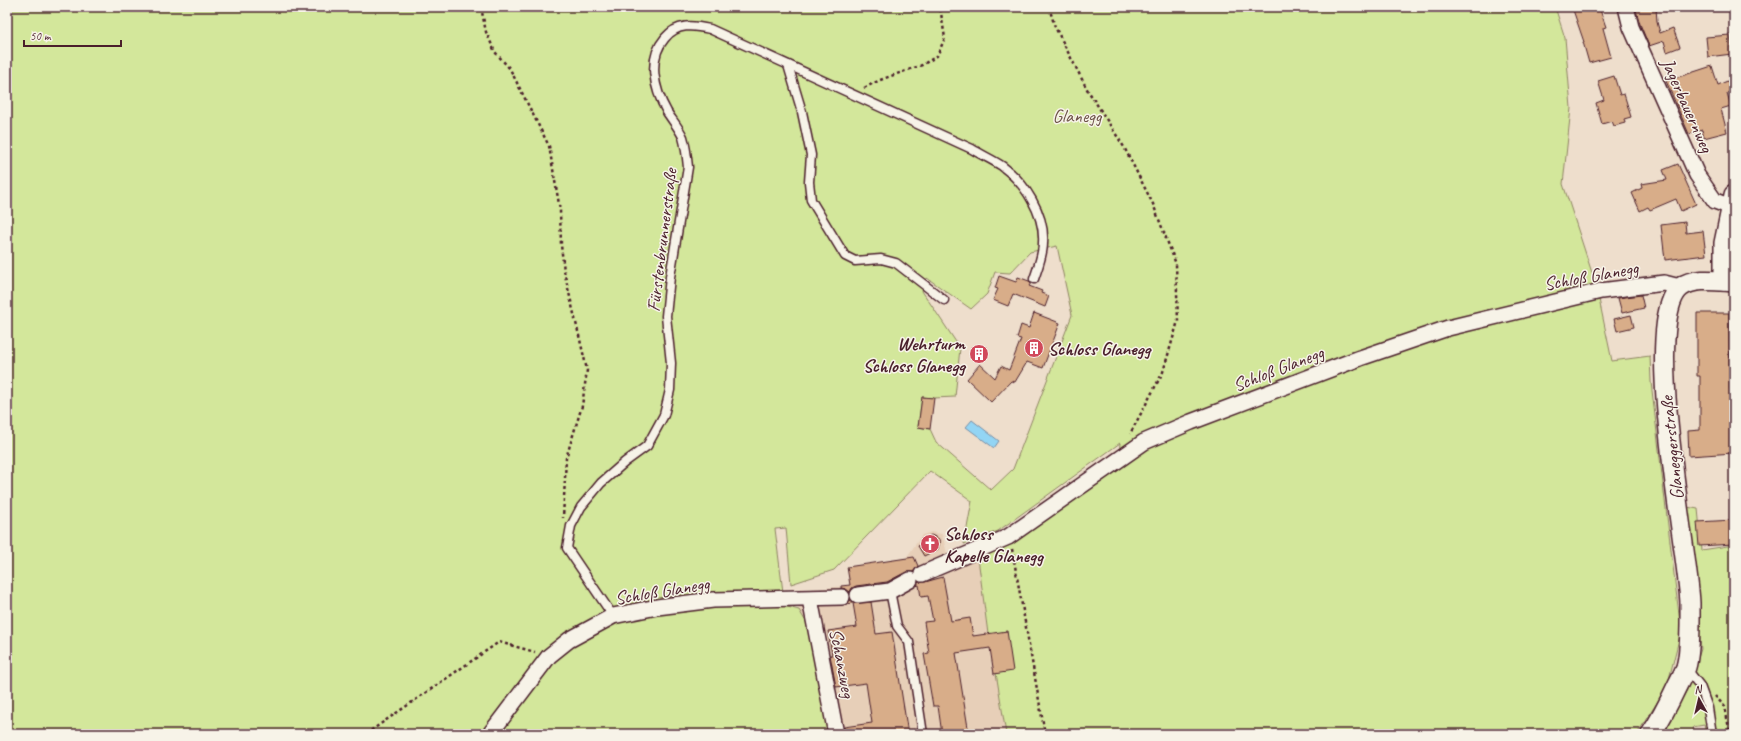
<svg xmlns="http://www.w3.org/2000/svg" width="1741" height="741" viewBox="0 0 1741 741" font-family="Caveat,sans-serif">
<rect width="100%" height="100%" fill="#eedecc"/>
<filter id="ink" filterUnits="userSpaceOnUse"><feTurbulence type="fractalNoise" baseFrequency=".025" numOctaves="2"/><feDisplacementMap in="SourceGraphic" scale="8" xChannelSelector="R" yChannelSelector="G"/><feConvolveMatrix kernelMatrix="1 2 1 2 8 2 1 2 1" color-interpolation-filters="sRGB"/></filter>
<g filter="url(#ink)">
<polygon fill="#e7cfb8" points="931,532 942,534 948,557 978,558 988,634 996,674 1006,734 830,734 813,634 799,610 796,592 850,585 847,567 906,558 922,535"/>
<g fill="#d3e79b" stroke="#8e8363" fill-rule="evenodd">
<path d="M7,7H1555L1565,38L1571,108L1563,184L1596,285L1612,361L1650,356L1651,382L1665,501L1681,631L1667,687L1637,734H1006L996,673L988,634L978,558L1118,469L1120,443L998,531L964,544L972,501L930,471L834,570L791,584L786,528L775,529L783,592L666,600L545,652L481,734H7ZM1057,246L1072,315L1013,469L991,490L936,442L930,429L918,427L922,397L934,398L955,397L960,348L922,291L927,278L971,309L987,294L995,272L1010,273L1030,252Z"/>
<polygon points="1687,507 1698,509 1702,550 1734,545 1734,734 1706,734 1704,725 1693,727 1695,734 1661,734 1687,690 1701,649"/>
<polygon points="768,602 799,610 813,634 830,734 495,734 551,661 579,639 623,620 672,610"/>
</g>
<polygon fill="#93d5f4" stroke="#768ca4" points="972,420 999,441 994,448 966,427"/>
<g fill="#d8ad89" stroke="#4a1f2b">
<polygon points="1572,7 1599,7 1606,27 1603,28 1611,57 1589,63 1583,42 1584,42"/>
<polygon points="1635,7 1656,7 1657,22 1660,33 1673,28 1680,47 1667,52 1664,41 1649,46 1640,24"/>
<polygon points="1730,35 1732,54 1708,57 1706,37"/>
<polygon points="1712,66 1718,85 1732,79 1734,90 1727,93 1731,106 1721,109 1727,132 1704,138 1702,130 1689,134 1666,81"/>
<polygon points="1614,76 1620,95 1624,94 1631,117 1624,119 1625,123 1614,126 1612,121 1602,124 1596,103 1604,100 1598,81"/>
<polygon points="1678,164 1696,204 1681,211 1676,199 1650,210 1648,207 1640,211 1632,193 1642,188 1641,184 1667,180 1663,170"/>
<polygon points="1685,222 1686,233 1703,231 1706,255 1665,260 1661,225"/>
<polygon points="999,276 1016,282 1018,277 1029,281 1031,283 1029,286 1042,291 1041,293 1049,296 1045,307 1013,294 1008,306 993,300 998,289 995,288"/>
<polygon points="1641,295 1644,308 1622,313 1618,298"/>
<polygon points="1034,313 1060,323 1043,368 1027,362 1015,382 1011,381 991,402 967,379 980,364 995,378 1001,366 1009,370 1021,339 1017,338 1021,325 1029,328"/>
<polygon points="1697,313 1729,313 1730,389 1733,389 1734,453 1689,456 1688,431 1700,430 1700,376 1697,376"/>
<polygon points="1631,315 1634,327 1617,331 1614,319"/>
<polygon points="922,397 934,398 930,429 918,427"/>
<polygon points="1734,520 1734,544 1699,546 1697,522"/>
<polygon points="931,535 938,538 940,541 938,549 924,556 918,546 923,543 922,540"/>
<polygon points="914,557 918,566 913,572 906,572 887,582 856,586 852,588 850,592 846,589 841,588 841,586 850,585 847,567"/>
<polygon points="943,577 951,621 970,618 973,636 1007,631 1013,671 994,674 990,648 956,653 969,734 942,734 938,706 933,706 924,654 929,653 924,622 933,621 928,596 921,597 919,585 916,586 919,582 925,582"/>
<polygon points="850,600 855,603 871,602 876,634 892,632 908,734 845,734 844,727 872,723 866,683 836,687 830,655 832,655 828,631 857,627 853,603 847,604"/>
</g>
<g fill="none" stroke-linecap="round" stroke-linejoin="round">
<g stroke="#4a1f2b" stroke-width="11">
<g id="service">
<polyline points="788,65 802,112 811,155 809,182 811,200 845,256 855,261 881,259 896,263 944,300"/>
<polyline points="890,591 897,626 909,642 923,734"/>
<path d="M613,616L567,548L571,526L581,507L601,483L625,462L647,446L664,415L670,390L671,363L666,316L670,277L688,167C687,157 686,147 683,137C679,128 672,120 667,112C654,89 647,59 665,38C677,23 693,25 710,29L972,149C982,155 993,160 1002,166C1025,183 1045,214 1043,243C1043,255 1038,267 1034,279"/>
<polyline points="1686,668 1700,686 1708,708 1712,734"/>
</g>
</g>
<g stroke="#4a1f2b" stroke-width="18">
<g id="minor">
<polyline points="1626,7 1631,27 1697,175 1715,201 1731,207"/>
<polyline points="922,574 1008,537 1144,442 1191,422 1360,358 1448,328 1601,291 1664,283 1680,287"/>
<polyline points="858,595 890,591 910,580"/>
<polyline points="810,599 836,734"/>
<polyline points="490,734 549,656 569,640 613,616 657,607 713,600 842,597"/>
</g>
</g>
<g stroke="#4a1f2b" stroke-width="22">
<g id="tertiary">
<polyline points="1724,281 1724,243 1734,195"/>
<path d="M1651,734C1661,719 1669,703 1677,686C1680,680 1684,673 1686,667C1691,650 1690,621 1690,603C1688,550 1640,318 1681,287C1694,277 1718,281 1734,282"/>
</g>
</g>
<g stroke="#4a1f2b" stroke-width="2.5" stroke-dasharray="3 3" stroke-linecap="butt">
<polyline points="481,7 486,32 495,52 510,69 549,146 560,210 561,245 564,271 587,370 582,406 566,458 563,518"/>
<polyline points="1049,7 1055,27 1087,89 1124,147 1153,204 1176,264 1178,321 1163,372 1130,434"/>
<polyline points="864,88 880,80 922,65 937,56 945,38 940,7"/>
<polyline points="1731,181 1734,170"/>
<polyline points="1012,549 1045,734"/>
<polyline points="1715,696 1725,707 1730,734"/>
<polyline points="366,734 499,642 535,652"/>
</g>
<use href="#service" stroke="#f7f3e8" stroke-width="8"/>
<use href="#minor" stroke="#f7f3e8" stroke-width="15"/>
<use href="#tertiary" stroke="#f7f3e8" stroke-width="19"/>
</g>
</g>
<defs>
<g id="building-disc" transform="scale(1)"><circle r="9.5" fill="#d1495b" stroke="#f7f3e8"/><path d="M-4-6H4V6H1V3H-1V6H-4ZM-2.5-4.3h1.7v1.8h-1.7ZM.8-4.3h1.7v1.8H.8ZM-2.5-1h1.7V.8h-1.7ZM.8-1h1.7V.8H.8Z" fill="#fff"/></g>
<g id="church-disc" transform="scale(1)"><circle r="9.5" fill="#d1495b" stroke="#f7f3e8"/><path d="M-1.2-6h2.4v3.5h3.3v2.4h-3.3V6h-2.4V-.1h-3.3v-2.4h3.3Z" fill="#fff"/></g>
</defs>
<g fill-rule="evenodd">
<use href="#building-disc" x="1034" y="348"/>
<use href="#building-disc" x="979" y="354"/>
<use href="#church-disc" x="930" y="544"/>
</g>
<g text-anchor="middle" stroke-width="3" stroke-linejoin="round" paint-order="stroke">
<g font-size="19" fill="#4a1f2b" stroke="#f7f3e8">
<text transform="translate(1688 105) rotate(66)" y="7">Jagerbauernweg</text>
<text transform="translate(661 240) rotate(-83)" y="7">Fürstenbrunnerstraße</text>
<text transform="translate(1591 275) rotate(-10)" y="7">Schloß Glanegg</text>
<text transform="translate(1278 368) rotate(-21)" y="7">Schloß Glanegg</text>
<text transform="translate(1671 448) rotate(-96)" y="7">Glaneggerstraße</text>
<text transform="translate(662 590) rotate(-9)" y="7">Schloß Glanegg</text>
<text transform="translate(843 663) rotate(79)" y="7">Schanzweg</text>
</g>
<g font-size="19" fill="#6c5147" stroke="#f7f3e8">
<text x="1077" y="122">Glanegg</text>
</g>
<g font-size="19" font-weight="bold" fill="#4a1f2b" stroke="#f7f3e8" text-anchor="start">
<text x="965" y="350" text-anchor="end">Wehrturm<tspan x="965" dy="22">Schloss Glanegg</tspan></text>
<text x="1048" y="355">Schloss Glanegg</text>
<text x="944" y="540">Schloss<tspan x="944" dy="22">Kapelle Glanegg</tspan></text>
</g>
</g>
<rect width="1741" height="741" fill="none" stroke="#f7f3e8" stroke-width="24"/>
<rect x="12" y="12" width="1717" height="717" fill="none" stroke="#4a1f2b" stroke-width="1.5" filter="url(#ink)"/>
<g transform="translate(1699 699) rotate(352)" stroke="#f7f3e8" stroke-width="3" paint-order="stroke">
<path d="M0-3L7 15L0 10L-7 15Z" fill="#4a1f2b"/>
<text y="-6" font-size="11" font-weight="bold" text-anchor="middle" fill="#4a1f2b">N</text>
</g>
<path d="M24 40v6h97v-6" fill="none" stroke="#4a1f2b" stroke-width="2"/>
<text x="30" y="40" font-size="12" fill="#4a1f2b" stroke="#f7f3e8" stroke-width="3" paint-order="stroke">50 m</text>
</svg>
